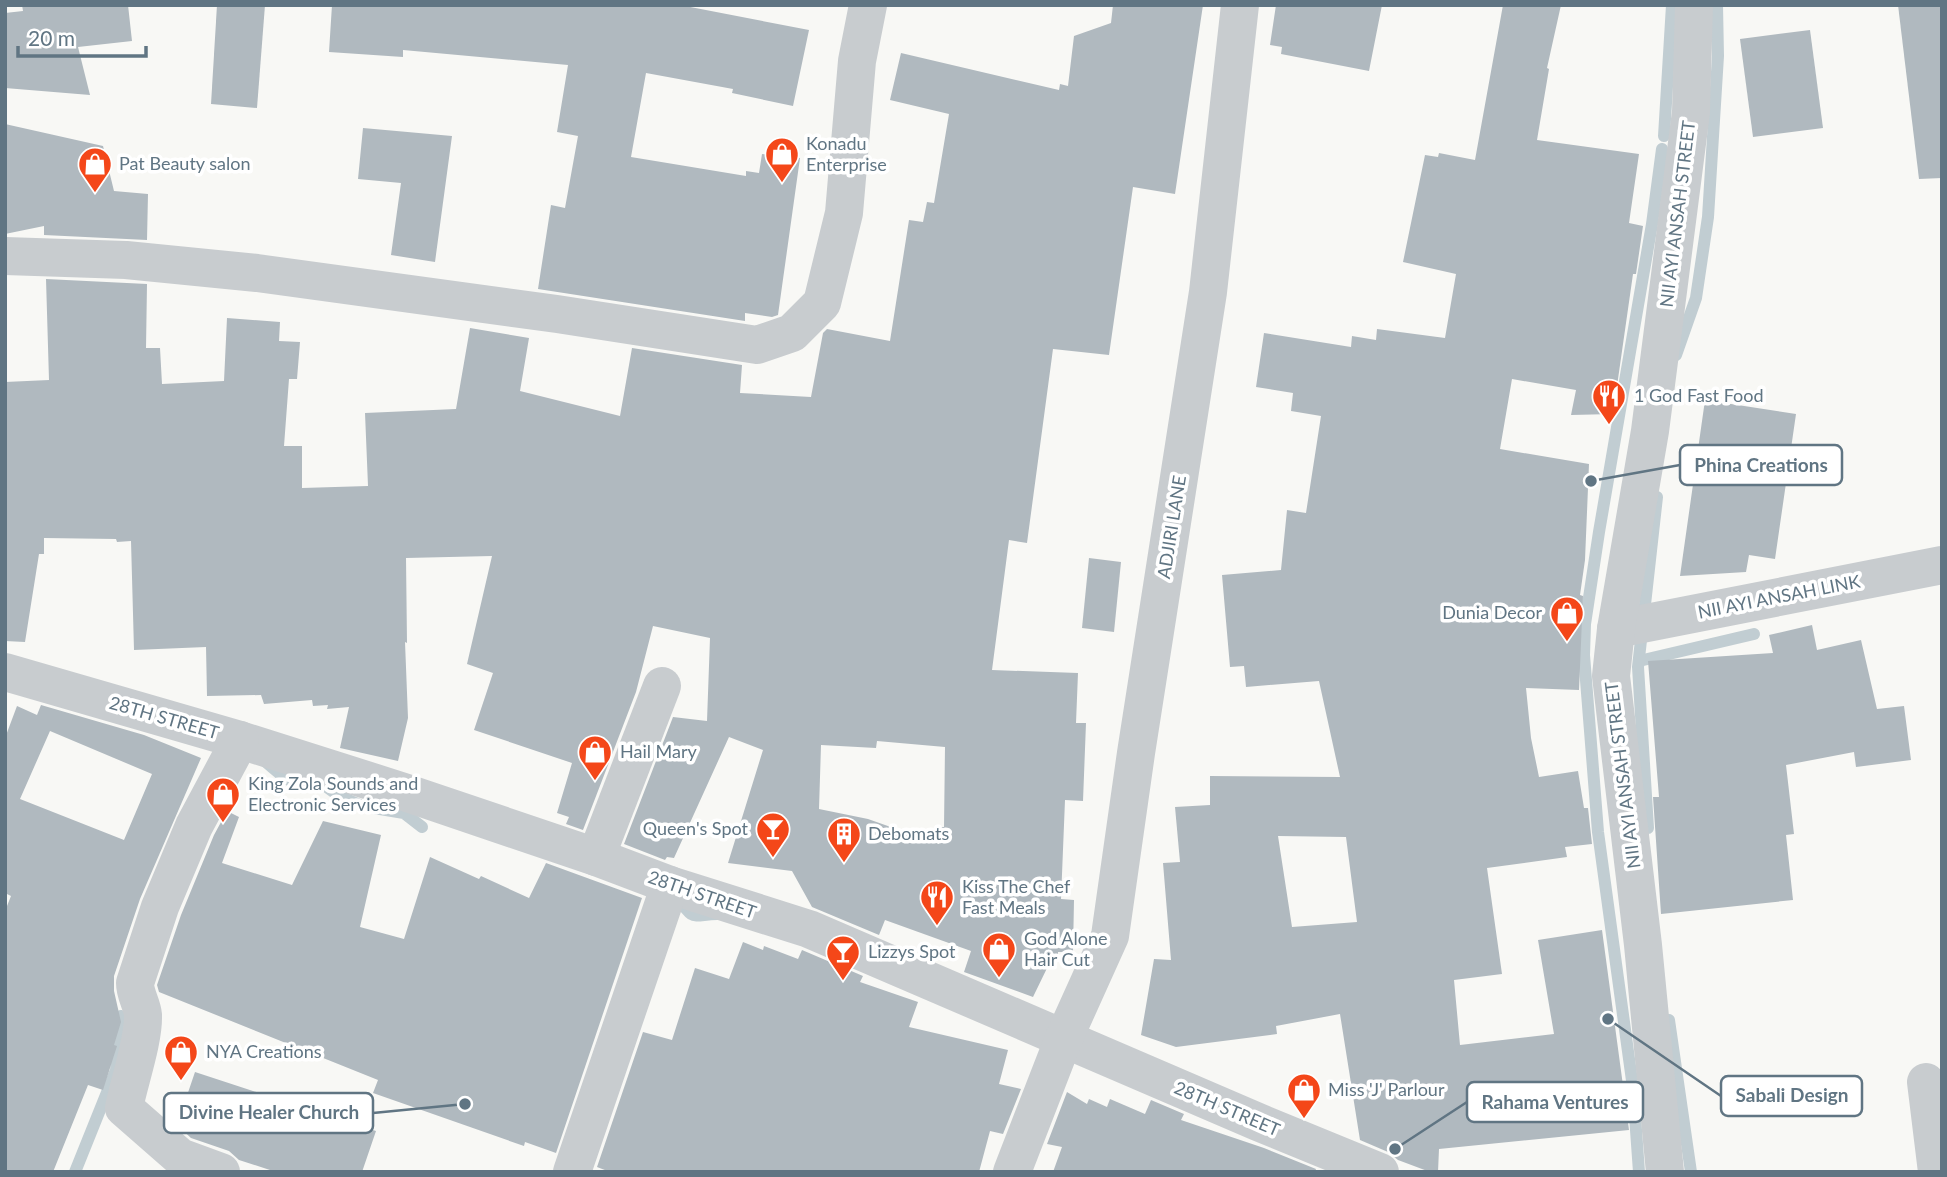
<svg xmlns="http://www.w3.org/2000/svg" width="1947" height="1177" viewBox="0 0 1947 1177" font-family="Lato,sans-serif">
<rect width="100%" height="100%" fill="#f8f8f5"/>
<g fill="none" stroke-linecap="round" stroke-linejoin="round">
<g stroke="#c1cdd2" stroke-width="12">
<polyline points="1664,136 1672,5"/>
<polyline points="1676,355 1696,298 1708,217 1718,56 1717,5"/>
<polyline points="1639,661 1754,634"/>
<path d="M266,762C289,782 302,794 333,781"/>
<polyline points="324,785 339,796 362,806 404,813 422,827"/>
<polyline points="1648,828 1638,667 1657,497"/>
<path d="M678,898C694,921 691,915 717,914"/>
<polyline points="1669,1020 1691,1172"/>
<polyline points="75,1172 116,1070 121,1016"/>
<polyline points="1639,1172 1633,1088 1598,832 1584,655 1585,624 1599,532 1652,224 1662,149"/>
</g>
</g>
<g fill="#b0b9bf" fill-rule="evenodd">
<polygon points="22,5 128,5 132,41 78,47 90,95 5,88 5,13 23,11"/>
<polygon points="217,5 265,5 257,108 211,104"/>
<polygon points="332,5 680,5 809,30 793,106 732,93 733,89 646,73 631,157 746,176 746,171 759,173 762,154 800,158 778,315 772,317 745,313 745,321 538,289 551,205 565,208 578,136 557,132 568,65 403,50 403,57 329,52"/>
<path d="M1113,5H1203L1175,194L1133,187L1109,355L1053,349L1027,543L1009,540L992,670L1078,673L1076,723H1086L1083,801L1065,800L1061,899L1074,900L1073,952H1058V962H1050L1033,997L964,972L971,951L885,920L879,935L812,907L792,871L728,863L763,750L729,737L674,858L667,857L665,860L624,844L673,717L707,721L710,638L653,626L636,692L583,830L566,824L569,817L557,813L572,763L474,730L493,673L467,664L492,556L406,558L407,643L405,642L408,718L398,761L340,748L349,707L327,709L328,705L313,706L312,700L264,704L261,695L207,696L206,647L134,650L131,541L117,542L116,539L44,538V554H39L25,642L5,641V382L49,380L46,279L147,284L146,348H160L162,384L224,381L227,318L280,322L279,341L300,342L297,379H289L284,446H302V488L368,486L365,413L456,409L470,328L529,338L520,391L620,416L632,348L742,365L740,393L811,397L823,333L827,329L890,341L909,220L923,222L927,202L934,203L949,114L890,100L901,53L1059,90L1060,84L1068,86L1074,36L1111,23ZM877,741L945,747L944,827H939V844L868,819L819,809L821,745L876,748Z"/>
<polygon points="1276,5 1382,5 1369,71 1281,54 1282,47 1270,45"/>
<path d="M1503,5H1561L1547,68L1549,69L1537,140L1639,154L1629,223L1643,226L1636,274H1633L1613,414L1571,415L1576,390L1512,379L1500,449L1589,464L1585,560L1580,595L1583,596L1579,690L1526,688L1531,738L1539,777L1578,771L1584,808H1588L1592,844L1565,847L1567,857L1487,868L1502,974L1454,980L1460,1045L1554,1034L1538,940L1602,930L1629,1130L1439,1149L1438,1172H1430L1398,1160L1388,1152L1360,1140L1340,1014L1276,1026L1277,1034L1176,1047L1141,1035L1154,959L1171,960L1163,863L1180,862L1175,807L1210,805V776L1340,777L1319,681L1246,687L1244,666L1230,667L1222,575L1281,570L1287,510L1306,513L1321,416L1291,411L1293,393L1256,387L1264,333L1351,347L1352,336L1376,340L1377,329L1445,338L1456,274L1403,262L1425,155L1438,157L1439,153L1475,160ZM1278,836L1346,837L1357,922L1292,927Z"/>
<polygon points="1898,5 1942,5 1942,178 1919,179"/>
<polygon points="1810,30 1823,128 1753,137 1740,39"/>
<polygon points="5,124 103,146 114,191 148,194 147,240 44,235 44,226 5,234"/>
<polygon points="363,128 452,136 435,262 391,255 401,183 358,179"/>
<polygon points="1705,400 1796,414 1775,559 1749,555 1746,572 1680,576"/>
<polygon points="1089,558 1121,562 1114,632 1082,628"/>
<polygon points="1812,625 1817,650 1861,640 1877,709 1904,706 1911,760 1856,767 1854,752 1786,765 1794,834 1786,835 1793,900 1661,914 1653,797 1659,797 1648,661 1773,653 1769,635"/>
<path d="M41,705L144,735L201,758L140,899L114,976V991L121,1022L114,1045L117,1046L103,1090L88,1085L53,1172H5V911L11,896L5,893V738L17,706L37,715ZM50,731L152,774L124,840L20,799Z"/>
<polygon points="227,811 239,817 222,863 292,885 323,821 381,835 360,927 404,939 430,857 479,879 481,876 529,898 546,863 642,898 556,1153 525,1142 524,1146 373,1093 378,1080 159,992 157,985 181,915 214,835"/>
<polygon points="743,942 763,950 764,946 798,959 802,950 863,976 860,982 918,1002 909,1027 1008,1050 999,1084 1021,1089 1003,1134 990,1131 979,1172 610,1172 597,1167 643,1032 672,1040 695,968 729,979"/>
<polygon points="195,1072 376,1131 362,1172 276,1172 239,1160 229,1151 191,1138 177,1125"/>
<polygon points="1067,1092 1087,1104 1089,1099 1107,1107 1110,1099 1145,1114 1151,1100 1184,1114 1181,1120 1264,1148 1316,1169 1315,1172 1053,1172 1062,1147 1047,1144"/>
</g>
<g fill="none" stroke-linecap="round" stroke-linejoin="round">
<g stroke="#c8cccf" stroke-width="38">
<polyline points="5,256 126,260 257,273 557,314 757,345 792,333 822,303 844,213 857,61 868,5"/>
<polyline points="1616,629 1942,565"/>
<polyline points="5,672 240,740 404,792 596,857 670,885 809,929 1258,1122 1380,1172"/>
<polyline points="596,857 662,686"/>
<polyline points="1926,1082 1937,1172"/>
<path d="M221,1172L180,1157L124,1108C129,1082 144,1040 143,1015C142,1004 135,995 135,983L160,907L194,826L240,740"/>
<polyline points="572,1172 670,885"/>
<polyline points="1012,1172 1064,1038 1110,936 1136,753 1208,292 1240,5"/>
<polyline points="1665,1172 1643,945 1611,676 1616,629 1650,431 1691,112 1694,5"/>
</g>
</g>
<defs>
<g id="shop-pin" transform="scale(1.75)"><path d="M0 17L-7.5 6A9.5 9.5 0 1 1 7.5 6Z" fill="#f44719" stroke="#fff"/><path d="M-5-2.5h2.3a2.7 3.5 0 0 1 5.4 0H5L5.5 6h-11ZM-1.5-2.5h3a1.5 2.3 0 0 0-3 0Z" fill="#fff"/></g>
<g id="restaurant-pin" transform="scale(1.75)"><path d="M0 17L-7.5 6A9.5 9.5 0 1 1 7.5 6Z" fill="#f44719" stroke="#fff"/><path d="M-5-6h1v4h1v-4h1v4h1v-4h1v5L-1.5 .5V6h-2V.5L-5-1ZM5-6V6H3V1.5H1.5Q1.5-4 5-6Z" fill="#fff"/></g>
<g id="bar-pin" transform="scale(1.75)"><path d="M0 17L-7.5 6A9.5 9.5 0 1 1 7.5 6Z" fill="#f44719" stroke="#fff"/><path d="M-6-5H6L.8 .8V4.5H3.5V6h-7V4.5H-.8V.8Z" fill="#fff"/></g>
<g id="building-pin" transform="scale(1.75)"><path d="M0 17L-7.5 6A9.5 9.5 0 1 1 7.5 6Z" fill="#f44719" stroke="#fff"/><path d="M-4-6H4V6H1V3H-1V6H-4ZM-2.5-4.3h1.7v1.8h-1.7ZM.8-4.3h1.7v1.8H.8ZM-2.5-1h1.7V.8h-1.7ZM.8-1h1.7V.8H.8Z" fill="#fff"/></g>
</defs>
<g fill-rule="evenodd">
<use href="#shop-pin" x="782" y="154"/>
<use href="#shop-pin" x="95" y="164"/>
<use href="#restaurant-pin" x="1609" y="396"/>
<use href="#shop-pin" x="1567" y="613"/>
<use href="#shop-pin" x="595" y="752"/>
<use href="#shop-pin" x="223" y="794"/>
<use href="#bar-pin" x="773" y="829"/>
<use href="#building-pin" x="844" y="834"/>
<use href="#restaurant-pin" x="937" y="897"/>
<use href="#shop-pin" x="999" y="949"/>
<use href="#bar-pin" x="843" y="952"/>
<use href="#shop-pin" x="181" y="1052"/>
<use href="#shop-pin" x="1304" y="1090"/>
</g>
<g text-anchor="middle" stroke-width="7" stroke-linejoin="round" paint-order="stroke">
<g font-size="18" fill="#607583" stroke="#fff" text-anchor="start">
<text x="806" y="150">Konadu<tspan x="806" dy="21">Enterprise</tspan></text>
<text x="119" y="170">Pat Beauty salon</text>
<text x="1634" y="402">1 God Fast Food</text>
<text x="1542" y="619" text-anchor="end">Dunia Decor</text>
<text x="620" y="758">Hail Mary</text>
<text x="248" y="790">King Zola Sounds and<tspan x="248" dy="21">Electronic Services</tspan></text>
<text x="748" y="835" text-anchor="end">Queen's Spot</text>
<text x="868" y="840">Debomats</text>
<text x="962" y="893">Kiss The Chef<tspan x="962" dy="21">Fast Meals</tspan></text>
<text x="1024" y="945">God Alone<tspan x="1024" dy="21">Hair Cut</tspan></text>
<text x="868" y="958">Lizzys Spot</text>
<text x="206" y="1058">NYA Creations</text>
<text x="1328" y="1096">Miss 'J' Parlour</text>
</g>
<g font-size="18" fill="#607583" stroke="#fff">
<text transform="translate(1678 214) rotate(-83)" y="6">NII AYI ANSAH STREET</text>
<text transform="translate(1172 527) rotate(-81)" y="6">ADJIRI LANE</text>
<text transform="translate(1779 597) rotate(-11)" y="6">NII AYI ANSAH LINK</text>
<text transform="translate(164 718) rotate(16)" y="6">28TH STREET</text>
<text transform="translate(1623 775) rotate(-97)" y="6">NII AYI ANSAH STREET</text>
<text transform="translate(702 895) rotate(19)" y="6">28TH STREET</text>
<text transform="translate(1227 1109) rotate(23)" y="6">28TH STREET</text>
</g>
</g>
<path fill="none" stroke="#607583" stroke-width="2.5" d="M1591 481L1680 465M1608 1019L1721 1096M1395 1149L1467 1102M465 1104L373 1113"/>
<g fill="#607583" stroke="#fff" stroke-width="2.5">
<circle cx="1591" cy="481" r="7"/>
<circle cx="1608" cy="1019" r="7"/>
<circle cx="1395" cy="1149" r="7"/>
<circle cx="465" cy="1104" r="7"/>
</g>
<g fill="#fff" stroke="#607583" stroke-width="2.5">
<rect x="1680" y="445" width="162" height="40" rx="7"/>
<rect x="1721" y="1076" width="141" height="40" rx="7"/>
<rect x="1467" y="1082" width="176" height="40" rx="7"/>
<rect x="164" y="1093" width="209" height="40" rx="7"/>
</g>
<g font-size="19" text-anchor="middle" font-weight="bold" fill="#607583">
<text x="1761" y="472">Phina Creations</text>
<text x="1792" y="1102">Sabali Design</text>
<text x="1555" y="1109">Rahama Ventures</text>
<text x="269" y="1119">Divine Healer Church</text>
</g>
<rect width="1947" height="1177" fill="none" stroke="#607583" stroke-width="14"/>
<path d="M18 46v10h128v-10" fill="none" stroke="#607583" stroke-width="3.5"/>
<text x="28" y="46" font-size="21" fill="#607583" stroke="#ffffff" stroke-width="5" paint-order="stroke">20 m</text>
</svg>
